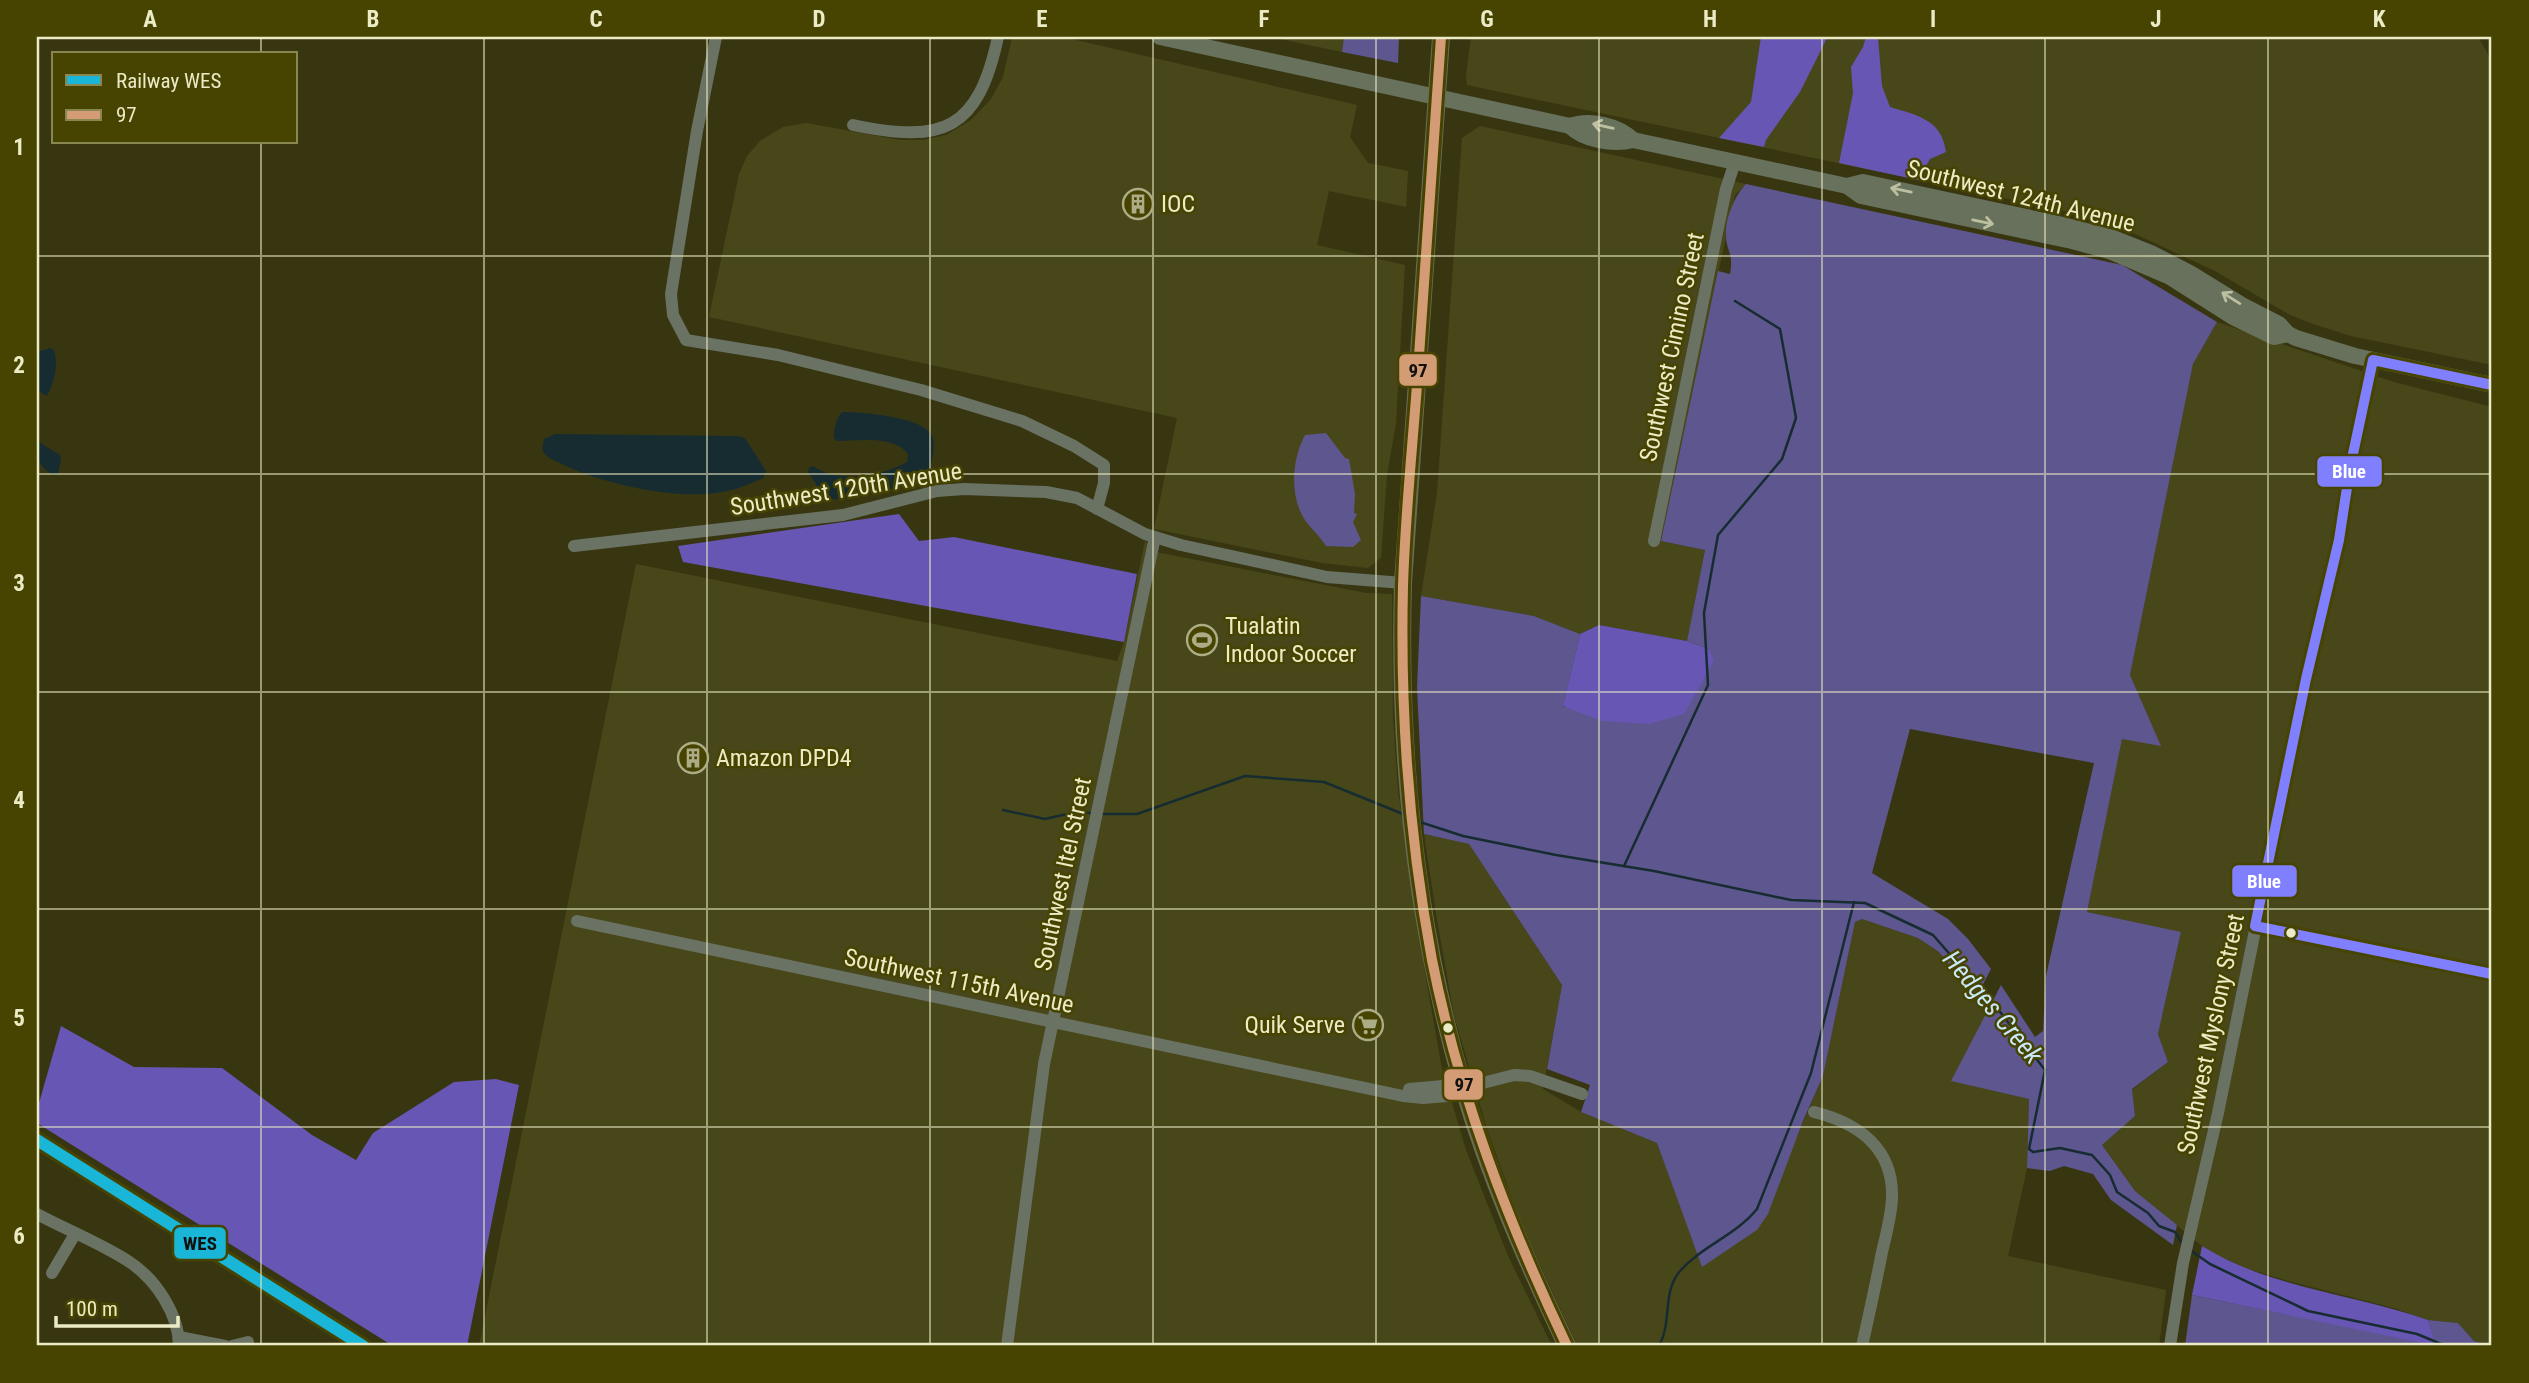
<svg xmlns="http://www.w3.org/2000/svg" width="2529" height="1383" viewBox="0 0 2529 1383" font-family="'Roboto Condensed',sans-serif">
<rect width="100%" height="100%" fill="#383611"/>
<g fill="#48471a">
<polygon points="1012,37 1063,37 1357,105 1350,137 1368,163 1408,171 1406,207 1329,191 1317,245 1405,265 1396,423 1387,475 1381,558 1368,568 1322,563 1154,529 1177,418 709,317 739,174 747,156 760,141 783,127 806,123 900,140 923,140 946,135 971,120 991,99 1003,77"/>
<polygon points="1271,37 1344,37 1342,52"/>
<polygon points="1471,37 2478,37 2492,61 2492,365 2351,336 2316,325 2290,315 2215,271 2131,232 2061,210 1467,85 1466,76"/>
<polygon points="1480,126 1746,184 1735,195 1661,541 1705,550 1687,641 1599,625 1580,634 1534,616 1421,596 1437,493 1462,138"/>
<polygon points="2217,322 2394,382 2492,407 2492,1345 2474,1341 2458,1323 2428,1320 2394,1308 2288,1281 2242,1267 2217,1255 2202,1246 2135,1191 2102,1145 2135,1116 2132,1090 2168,1062 2158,1034 2181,933 2087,912 2122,738 2160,745 2130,675 2193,364"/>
<polygon points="1145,541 1156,552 1366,593 1392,594 1393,719 1398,790 1427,984 1442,1069 1466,1150 1508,1256 1552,1346 479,1346 636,564 1117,661 1124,642"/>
<polygon points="1424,834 1469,844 1562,985 1543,1089 1581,1112 1657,1143 1702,1266 1757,1230 1823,1076 1855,922 1862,919 1918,938 1939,952 1988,1011 1952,1081 2029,1099 2027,1168 2008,1256 2166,1290 2159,1346 1577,1346 1521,1223 1487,1129 1454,1015 1437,920"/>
</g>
<g fill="#5e568e">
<polygon points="1344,37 1399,37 1398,63 1342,52"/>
<path d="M1746,184L2122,265L2217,322L2193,364L2130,675L2161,746L2122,739L2087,912L2181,932L2158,1034L2168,1062L2132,1089L2135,1116L2102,1145L2135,1191L2177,1225L2173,1245L2111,1200L2093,1174L2064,1166L2050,1171L2027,1168L2029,1099L1951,1081L2001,985L2035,1037L2043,1031L2046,976L2094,763L1910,729L1872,873L1948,919L1968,939L1991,969L1976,998L1939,952L1918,938L1862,919L1855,922L1823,1076L1803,1121L1768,1214L1757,1230L1702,1267L1657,1143L1581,1112L1590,1085L1547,1069L1562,985L1469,844L1424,834L1417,687L1421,596L1534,616L1580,634L1563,707L1709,649L1687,641L1705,550L1661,541L1718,271L1730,274C1734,253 1726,251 1726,235C1725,219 1735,195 1746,184Z"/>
<path d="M1326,433L1345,458L1349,459L1355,494L1354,513L1357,514L1353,522L1361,540L1353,547L1326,546C1320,536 1311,529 1305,520C1289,496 1292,459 1305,435Z"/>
<polygon points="2192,1295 2435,1345 2428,1320 2458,1323 2474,1341 2492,1346 2185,1346"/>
</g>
<g fill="#6756b3">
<polygon points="1761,37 1827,38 1800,92 1766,140 1764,147 1719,138 1751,102"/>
<path d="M1866,37H1878L1882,86L1890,107C1916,115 1942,119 1946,152L1930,159L1918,180L1839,163L1853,93L1851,67L1863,47Z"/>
<polygon points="899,514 919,541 954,537 1137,574 1124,642 683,562 678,546"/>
<polygon points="1599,625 1687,641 1709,649 1714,661 1684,714 1649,724 1602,721 1563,706 1580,634"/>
<polygon points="61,1026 134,1067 222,1068 312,1135 356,1160 373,1133 454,1082 496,1079 519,1085 467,1346 393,1346 37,1123 37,1110"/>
<path d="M2202,1246C2269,1288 2354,1294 2428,1320L2436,1346L2192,1295Z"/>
</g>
<g fill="#172c31">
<path d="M50,348L54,350C59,365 54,383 47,396L37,390V352Z"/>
<path d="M842,412C862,412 928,417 933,438C936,450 931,464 928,476C915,484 842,505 828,498C818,493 816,481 808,473L809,468L813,466C838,484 882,476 907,462L908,454C894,435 858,441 837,441L834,438C834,427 836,420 842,412Z"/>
<path d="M555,434L737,436L745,438L766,471L763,478C748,485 733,491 716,493C671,499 604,484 564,465C558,462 549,459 545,454C541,450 543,445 544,439Z"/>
<path d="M37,439L42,444L60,455L61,460L58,473L53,475C37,466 37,456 37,439Z"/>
</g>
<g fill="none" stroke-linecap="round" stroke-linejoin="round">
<g stroke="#172c31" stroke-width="2.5">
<polyline points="1003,810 1045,819 1080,811 1090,813"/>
<polyline points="1104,814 1137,814 1245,776 1324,782 1403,814"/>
<polyline points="1420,822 1463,836 1556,855 1654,871 1791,900 1865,903 1933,935 1997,1008 2045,1070 2029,1149 2033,1152 2060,1148 2092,1155 2110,1175 2117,1192 2148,1213 2159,1226 2175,1232 2182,1243"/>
<polyline points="1624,866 1708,685 1704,613 1718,535 1782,459 1796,418 1780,329 1735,301"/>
<polyline points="2190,1250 2210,1264 2308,1311 2417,1334 2446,1346"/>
<path d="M1651,1346L1660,1344C1672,1321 1662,1292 1680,1271C1702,1246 1736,1235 1757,1209L1811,1073L1854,902"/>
</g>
<g stroke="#6a7264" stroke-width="12">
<polyline points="716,37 697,131 671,294 673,315 686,340 778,355 921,390 1022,421 1074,446 1104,465 1104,483 1097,509"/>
<path d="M853,125C944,144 978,130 998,37"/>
<polyline points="1654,541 1726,189 1735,162"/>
<polyline points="574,546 843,515 937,491 964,489 1046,492 1077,498 1145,534 1181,545 1327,577 1403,583"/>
<polyline points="577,921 1403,1096 1423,1098 1447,1096 1463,1088 1514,1075 1530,1076 1582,1094"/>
<polyline points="2255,926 2492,974"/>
<polyline points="1409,1089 1443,1086 1461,1087"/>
<path d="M1814,1112C1858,1123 1894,1148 1892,1199C1891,1217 1886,1235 1882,1252C1876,1283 1869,1315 1862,1346"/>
<path d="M37,1214C67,1230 100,1243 128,1261C155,1278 179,1314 179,1346"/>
<polyline points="52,1273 75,1234"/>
<polyline points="179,1337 225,1346"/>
<polyline points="232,1346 248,1342"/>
<polyline points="1007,1346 1044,1064 1155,537"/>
<polyline points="2170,1346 2183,1263 2218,1113 2306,679 2339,540 2350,468 2373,360"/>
</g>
<g stroke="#68715b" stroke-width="16">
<path d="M1160,37L1570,126C1589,119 1618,125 1633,140"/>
<path d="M1570,126C1584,140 1613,145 1633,140L1847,186L1861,196L2072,241L2109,251L2170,277L2233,317L2274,337L2288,334"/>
<polyline points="1847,186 1863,182 2063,225 2113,238 2153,254 2190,273 2242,305 2279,324 2288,334 2296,338 2355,356 2492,385"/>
</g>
<path stroke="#696d57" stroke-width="18" d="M1441,37L1403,583C1398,752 1415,922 1463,1086C1489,1176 1527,1262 1567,1346"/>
<polyline stroke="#6f7463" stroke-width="2.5" stroke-dasharray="10 5" stroke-linecap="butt" points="2491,37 2492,39"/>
<g stroke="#474402" stroke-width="16">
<path id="bus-1" d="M1441,37C1433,153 1425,269 1417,385C1412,452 1405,519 1403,586C1400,712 1409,837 1432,960C1459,1096 1508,1222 1567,1346"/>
</g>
<g stroke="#474402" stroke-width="16">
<polyline id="bus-2" points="2492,385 2373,360 2350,468 2339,540 2306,679 2255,926 2492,974"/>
</g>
<use href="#bus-1" stroke="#d39c74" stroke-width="10"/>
<use href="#bus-2" stroke="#8080ff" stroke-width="10"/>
<g stroke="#474402" stroke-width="18">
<polyline id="rail-1" points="37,1140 363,1346"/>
</g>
<use href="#rail-1" stroke="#1ab6d8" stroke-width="12"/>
</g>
<defs><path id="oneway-shaft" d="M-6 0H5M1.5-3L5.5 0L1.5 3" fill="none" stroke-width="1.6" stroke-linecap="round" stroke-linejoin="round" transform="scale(1.75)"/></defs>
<g stroke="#bdc0a0">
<use href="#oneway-shaft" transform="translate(1603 126) rotate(-167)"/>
<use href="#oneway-shaft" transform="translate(1901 190) rotate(-168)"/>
<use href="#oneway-shaft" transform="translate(1983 222) rotate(12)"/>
<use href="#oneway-shaft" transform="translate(2231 298) rotate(-148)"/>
</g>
<path fill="none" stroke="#ebebc5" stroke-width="2" stroke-opacity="0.55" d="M261,37V54M484,37V1346M707,37V1346M930,37V1346M1153,37V1346M1376,37V1346M1599,37V1346M1822,37V1346M2045,37V1346M2268,37V1346M261,142V1346M37,256H2492M37,474H2492M37,692H2492M37,909H2492M37,1127H2492"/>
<defs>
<g id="building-ring" transform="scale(1.575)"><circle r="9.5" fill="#474402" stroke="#acac86" stroke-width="1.5"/><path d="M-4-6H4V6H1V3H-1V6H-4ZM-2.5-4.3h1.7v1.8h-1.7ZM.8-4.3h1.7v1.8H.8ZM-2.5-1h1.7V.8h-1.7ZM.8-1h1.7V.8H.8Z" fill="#acac86"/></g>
<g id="stadium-ring" transform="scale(1.575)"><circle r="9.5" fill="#474402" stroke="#acac86" stroke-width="1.5"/><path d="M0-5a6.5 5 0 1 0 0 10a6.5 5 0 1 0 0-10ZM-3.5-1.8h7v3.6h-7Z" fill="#acac86"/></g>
<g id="supermarket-ring" transform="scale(1.575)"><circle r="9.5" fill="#474402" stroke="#acac86" stroke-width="1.5"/><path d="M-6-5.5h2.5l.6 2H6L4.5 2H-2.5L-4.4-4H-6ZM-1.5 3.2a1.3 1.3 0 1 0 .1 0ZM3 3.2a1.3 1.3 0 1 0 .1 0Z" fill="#acac86"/></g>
</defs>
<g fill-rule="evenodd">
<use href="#building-ring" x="1138" y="204"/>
<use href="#stadium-ring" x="1202" y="640"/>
<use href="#building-ring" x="693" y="758"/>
<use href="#supermarket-ring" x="1368" y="1025"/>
</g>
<g fill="#ebebc5" stroke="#474402" stroke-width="2.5">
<circle cx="2291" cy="933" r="6"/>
<circle cx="1448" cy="1028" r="6"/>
</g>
<g text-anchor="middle" stroke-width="5" stroke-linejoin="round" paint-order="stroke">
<g font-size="24" fill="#ebebc5" stroke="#474402">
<text transform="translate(2021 196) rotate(14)" y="8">Southwest 124th Avenue</text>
<text transform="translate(1672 347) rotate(-78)" y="8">Southwest Cimino Street</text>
<text transform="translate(846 489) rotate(-9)" y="8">Southwest 120th Avenue</text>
<text transform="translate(1063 874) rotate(-78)" y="8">Southwest Itel Street</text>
<text transform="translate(959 981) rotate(12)" y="8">Southwest 115th Avenue</text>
<text transform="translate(2211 1034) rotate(-78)" y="8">Southwest Myslony Street</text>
</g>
<g font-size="24" fill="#ebebc5" stroke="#474402" text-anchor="start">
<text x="1161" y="212">IOC</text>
<text x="1225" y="634">Tualatin<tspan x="1225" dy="28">Indoor Soccer</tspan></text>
<text x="716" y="766">Amazon DPD4</text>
<text x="1345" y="1033" text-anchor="end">Quik Serve</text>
</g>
<g font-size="26" font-style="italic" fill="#c9e9f8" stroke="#474402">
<text transform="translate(1993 1007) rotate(50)" y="9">Hedges Creek</text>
</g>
</g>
<g stroke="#474402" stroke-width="2.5">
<rect x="1398" y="353" width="40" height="34" rx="7" fill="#d39c74"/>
<rect x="2316" y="455" width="67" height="33" rx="7" fill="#8080ff"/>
<rect x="2231" y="864" width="67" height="34" rx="7" fill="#8080ff"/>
<rect x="1443" y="1068" width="41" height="33" rx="7" fill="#d39c74"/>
<rect x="173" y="1226" width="54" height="34" rx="7" fill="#1ab6d8"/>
</g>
<g font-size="19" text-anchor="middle" font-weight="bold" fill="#fff">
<text x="2349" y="478">Blue</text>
<text x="2264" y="888">Blue</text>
</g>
<g font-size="19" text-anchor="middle" font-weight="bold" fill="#111">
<text x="1418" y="377">97</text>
<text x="1464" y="1091">97</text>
<text x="200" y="1250">WES</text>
</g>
<rect width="2529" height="1383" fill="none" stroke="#474402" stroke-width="77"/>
<rect x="52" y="52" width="245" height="91" fill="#474402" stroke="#898750" stroke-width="2"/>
<rect x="66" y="75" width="35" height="10" fill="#1ab6d8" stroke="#898750" stroke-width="2"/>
<text x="116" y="88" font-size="21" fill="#ebebc5">Railway WES</text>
<rect x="66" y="110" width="35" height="10" fill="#d39c74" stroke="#898750" stroke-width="2"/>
<text x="116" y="122" font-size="21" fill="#ebebc5">97</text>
<path d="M56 1316v10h122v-10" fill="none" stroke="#ebebc5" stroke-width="3.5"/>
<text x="66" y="1316" font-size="21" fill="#ebebc5" stroke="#474402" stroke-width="5" paint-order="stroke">100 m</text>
<rect x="38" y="38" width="2452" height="1306" fill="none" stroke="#ebebc5" stroke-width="2.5"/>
<g font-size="23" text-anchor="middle" font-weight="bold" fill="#ebebc5">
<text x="150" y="27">A</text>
<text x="373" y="27">B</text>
<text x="596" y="27">C</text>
<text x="819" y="27">D</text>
<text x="1042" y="27">E</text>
<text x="1264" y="27">F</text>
<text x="1487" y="27">G</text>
<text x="1710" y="27">H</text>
<text x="1933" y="27">I</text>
<text x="2156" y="27">J</text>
<text x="2379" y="27">K</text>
<text x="19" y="155">1</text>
<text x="19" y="373">2</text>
<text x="19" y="591">3</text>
<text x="19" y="808">4</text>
<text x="19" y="1026">5</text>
<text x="19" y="1244">6</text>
</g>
</svg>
